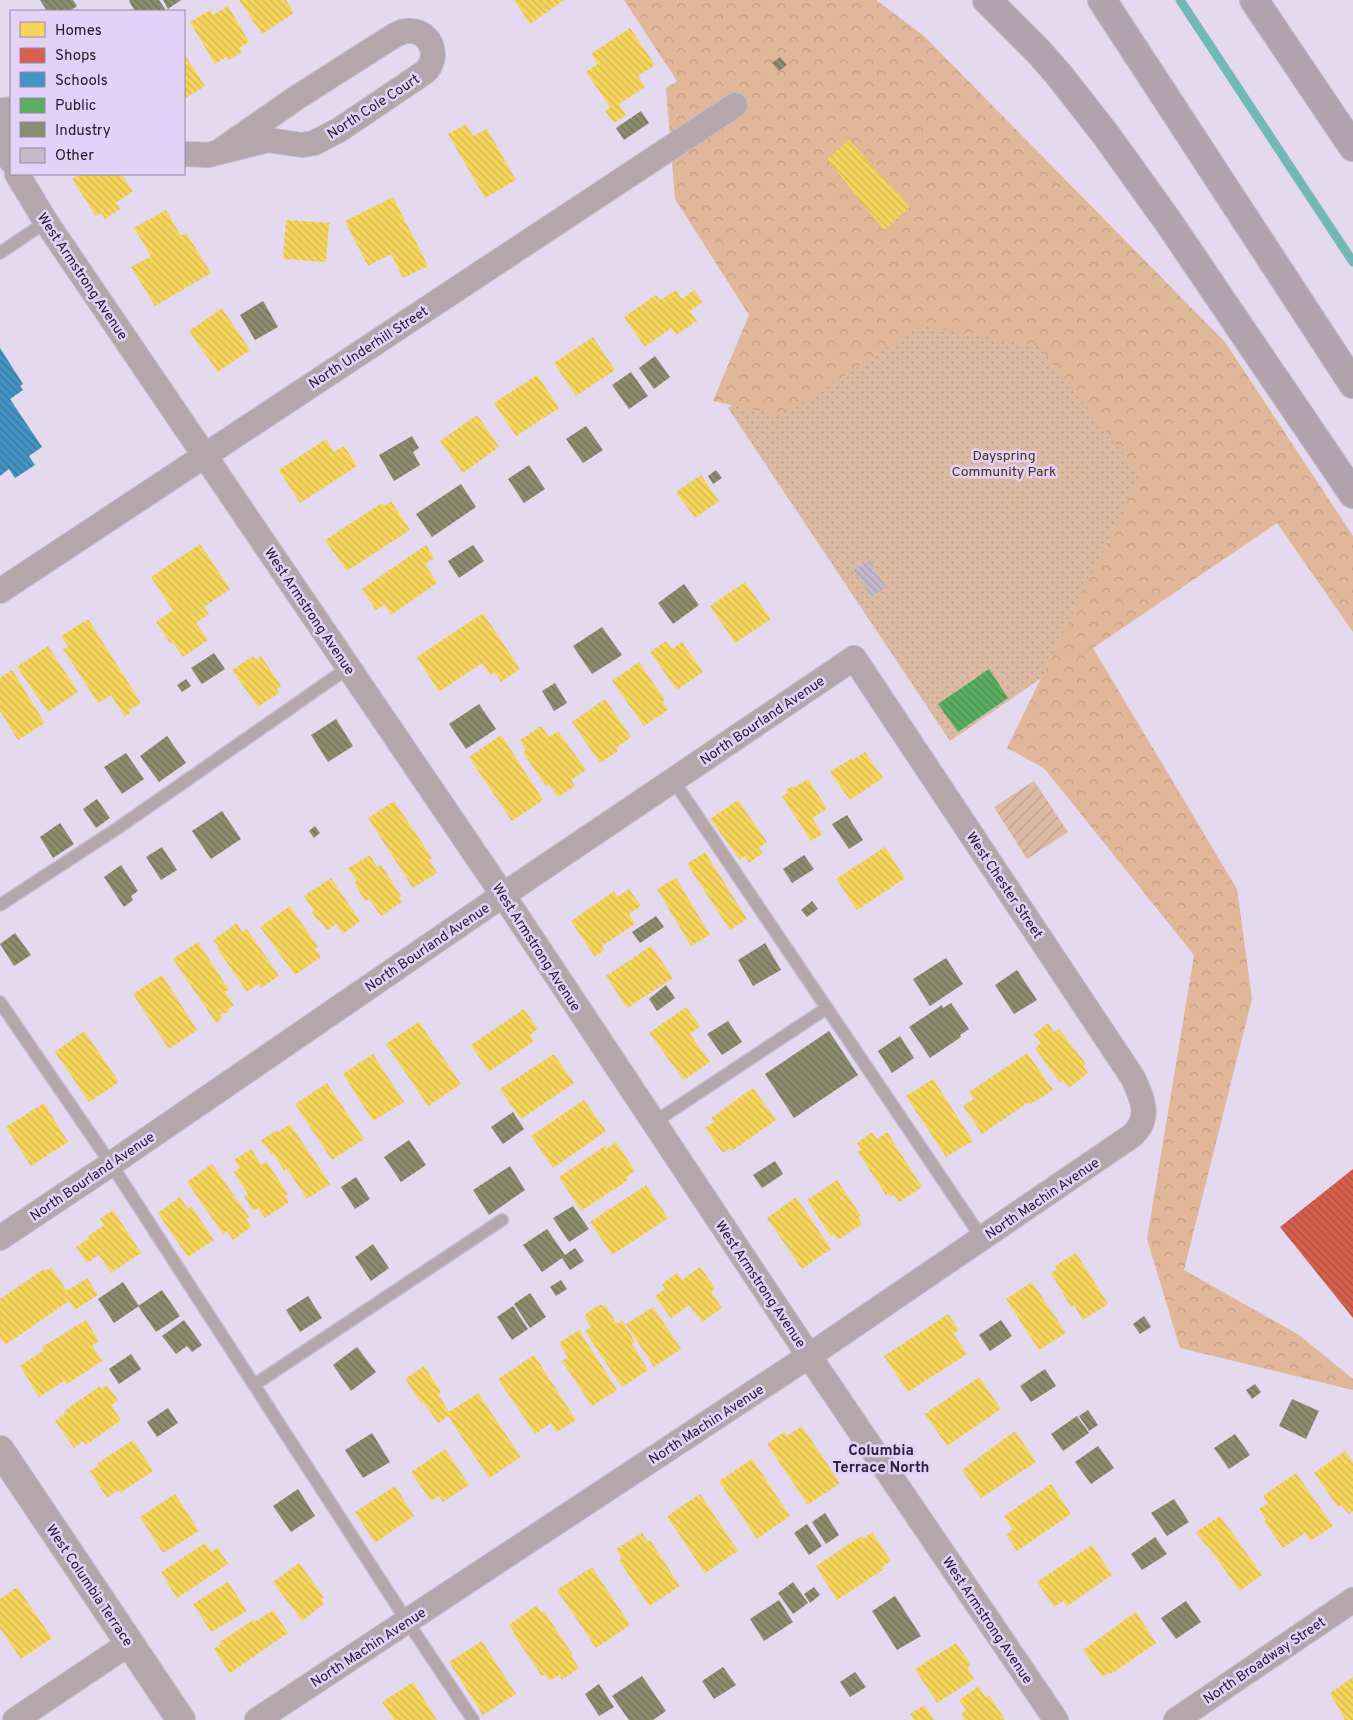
<svg xmlns="http://www.w3.org/2000/svg" width="1353" height="1720" viewBox="0 0 1353 1720" font-family="Overpass,sans-serif">
<defs>
<pattern id="grass-dots" width="8" height="8" patternUnits="userSpaceOnUse" patternTransform="scale(1.25)"><rect width="8" height="8" fill="#dcb9a1"/><path d="M2 2h.1M6 6h.1" fill="none" stroke="#bc9e8b" stroke-width="1.8" stroke-linecap="round"/></pattern>
<pattern id="forest-crowns" width="20" height="18" patternUnits="userSpaceOnUse" patternTransform="scale(1.25)"><rect width="20" height="18" fill="#e1b799"/><path d="M2 6a3 3 0 1 1 6 0M12 15a3 3 0 1 1 6 0" fill="none" stroke="#c19d84"/></pattern>
<pattern id="garden-furrows" width="10" height="10" patternUnits="userSpaceOnUse" patternTransform="scale(1.25)"><rect width="10" height="10" fill="#dcb9a1"/><path d="M-1 1l2-2M0 10L10 0M9 11l2-2" fill="none" stroke="#bc9e8b"/></pattern>
<pattern id="homes-back-hatch" width="6" height="6" patternUnits="userSpaceOnUse" patternTransform="scale(1.25)"><rect width="6" height="6" fill="#f6d55c"/><path d="M-1 5l2 2M0 0l6 6M5-1l2 2" fill="none" stroke="#d3b650"/></pattern>
<pattern id="shops-back-hatch" width="6" height="6" patternUnits="userSpaceOnUse" patternTransform="scale(1.25)"><rect width="6" height="6" fill="#d6604d"/><path d="M-1 5l2 2M0 0l6 6M5-1l2 2" fill="none" stroke="#ad4e40"/></pattern>
<pattern id="schools-back-hatch" width="6" height="6" patternUnits="userSpaceOnUse" patternTransform="scale(1.25)"><rect width="6" height="6" fill="#4393c3"/><path d="M-1 5l2 2M0 0l6 6M5-1l2 2" fill="none" stroke="#38779e"/></pattern>
<pattern id="public-back-hatch" width="6" height="6" patternUnits="userSpaceOnUse" patternTransform="scale(1.25)"><rect width="6" height="6" fill="#5aae61"/><path d="M-1 5l2 2M0 0l6 6M5-1l2 2" fill="none" stroke="#4a8d50"/></pattern>
<pattern id="industry-back-hatch" width="6" height="6" patternUnits="userSpaceOnUse" patternTransform="scale(1.25)"><rect width="6" height="6" fill="#8c8c6e"/><path d="M-1 5l2 2M0 0l6 6M5-1l2 2" fill="none" stroke="#72725a"/></pattern>
<pattern id="building-back-hatch" width="6" height="6" patternUnits="userSpaceOnUse" patternTransform="scale(1.25)"><rect width="6" height="6" fill="#c3bbcb"/><path d="M-1 5l2 2M0 0l6 6M5-1l2 2" fill="none" stroke="#a7a0ae"/></pattern>
</defs>
<rect width="100%" height="100%" fill="#e4d9ef"/>
<polygon fill="url(#grass-dots)" points="1022,212 1281,513 950,741 728,408"/>
<polygon fill="url(#forest-crowns)" points="624,0 876,0 924,36 1225,342 1353,536 1353,632 1277,523 1093,648 1237,889 1252,999 1184,1270 1299,1335 1353,1379 1353,1390 1180,1348 1147,1239 1194,955 1044,768 1007,748 1140,475 1039,346 920,326 782,416 713,401 749,315 675,199 666,88 677,81"/>
<polygon fill="url(#garden-furrows)" points="1034,781 1068,832 1027,859 994,807"/>
<g fill="url(#homes-back-hatch)">
<polygon points="239,0 286,0 294,13 262,34"/>
<polygon points="514,0 564,0 530,24"/>
<polygon points="228,6 249,42 239,48 242,52 229,60 226,57 215,64 190,22 210,10 213,15"/>
<polygon points="630,28 655,65 638,76 645,87 619,104 626,115 614,123 605,111 610,107 586,72 598,64 591,54"/>
<polygon points="184,54 205,86 184,99"/>
<polygon points="466,124 473,136 487,129 516,180 485,198 448,134"/>
<polygon points="849,140 910,207 884,230 827,159"/>
<polygon points="81,174 121,174 133,191 116,203 120,209 105,219 101,213 96,216 72,179"/>
<polygon points="393,197 428,266 403,278 391,254 368,266 345,221"/>
<polygon points="166,210 181,236 186,233 211,273 155,306 131,267 151,256 134,228"/>
<polygon points="286,220 329,223 326,262 283,259"/>
<polygon points="676,290 682,299 694,290 703,302 690,311 697,321 676,335 671,328 645,347 624,317 656,295 660,300"/>
<polygon points="222,308 250,350 218,372 189,331"/>
<polygon points="593,337 615,370 576,396 554,363"/>
<polygon points="537,375 559,408 516,436 494,403"/>
<polygon points="477,415 499,447 463,473 440,441"/>
<polygon points="326,439 334,452 344,446 357,466 300,503 279,470"/>
<polygon points="701,475 719,501 695,518 676,492"/>
<polygon points="391,501 410,530 347,571 325,540 382,503 384,506"/>
<polygon points="200,544 230,589 204,607 209,614 196,623 208,640 183,657 173,642 170,643 156,622 173,610 151,577"/>
<polygon points="426,545 434,558 425,564 437,583 391,615 384,605 376,610 362,589"/>
<polygon points="745,582 771,619 735,643 710,606"/>
<polygon points="483,613 520,669 501,682 494,672 490,675 482,663 439,692 417,657"/>
<polygon points="88,619 141,703 129,710 131,713 125,717 111,695 98,703 63,649 68,646 61,636"/>
<polygon points="666,641 672,649 682,642 703,672 677,690 650,652"/>
<polygon points="48,646 78,692 48,712 17,667"/>
<polygon points="253,656 256,660 261,656 281,686 277,689 279,693 258,707 232,670"/>
<polygon points="639,662 665,700 662,702 668,710 644,726 612,681"/>
<polygon points="12,670 45,723 18,740 0,711 0,678"/>
<polygon points="605,699 631,737 616,748 618,751 600,763 572,722"/>
<polygon points="541,726 549,737 558,731 586,770 571,780 575,786 558,797 549,785 546,786 523,753 526,750 520,740"/>
<polygon points="501,735 543,800 512,821 469,757"/>
<polygon points="865,752 883,778 850,800 830,772 852,758 853,760"/>
<polygon points="808,779 827,809 812,818 822,834 811,841 782,796 788,793 786,790 793,786 793,788"/>
<polygon points="738,800 767,842 759,848 763,853 749,863 745,856 740,860 710,819"/>
<polygon points="394,801 432,858 429,860 437,873 413,888 368,818"/>
<polygon points="885,847 905,878 857,910 836,879"/>
<polygon points="705,852 747,919 730,930 687,864"/>
<polygon points="370,855 377,867 381,865 401,896 399,897 402,902 381,916 369,899 365,901 354,883 357,881 348,868"/>
<polygon points="331,878 360,921 343,934 336,924 327,930 319,920 318,921 312,912 314,910 304,896"/>
<polygon points="676,878 710,935 691,946 657,889"/>
<polygon points="629,889 641,906 629,914 635,924 602,946 604,950 595,957 571,921 614,891 617,897"/>
<polygon points="290,906 318,947 315,949 321,957 295,975 260,927"/>
<polygon points="237,923 242,932 247,929 279,976 261,988 258,984 247,992 217,948 219,947 213,940"/>
<polygon points="198,942 229,990 225,992 234,1005 228,1009 230,1011 220,1015 222,1019 216,1023 173,959"/>
<polygon points="651,946 673,978 627,1008 606,976"/>
<polygon points="162,975 197,1030 169,1049 133,994"/>
<polygon points="686,1007 700,1026 690,1034 710,1062 684,1080 649,1033"/>
<polygon points="524,1009 538,1029 530,1035 534,1041 489,1072 471,1045"/>
<polygon points="419,1022 461,1084 428,1106 386,1044"/>
<polygon points="1048,1023 1054,1032 1059,1029 1086,1064 1083,1066 1088,1073 1069,1088 1063,1080 1060,1083 1035,1048 1041,1043 1034,1034"/>
<polygon points="84,1031 119,1082 89,1102 55,1052"/>
<polygon points="1027,1053 1053,1090 1031,1104 1029,1102 982,1134 963,1106 974,1099 969,1092"/>
<polygon points="373,1054 404,1102 373,1121 343,1074"/>
<polygon points="554,1054 574,1083 521,1119 500,1089"/>
<polygon points="933,1079 973,1141 946,1157 906,1096"/>
<polygon points="327,1083 364,1139 332,1160 295,1104"/>
<polygon points="753,1088 776,1120 732,1151 730,1148 723,1153 705,1128 714,1122 711,1118"/>
<polygon points="584,1100 606,1131 553,1168 531,1136"/>
<polygon points="44,1103 68,1142 31,1166 6,1127"/>
<polygon points="290,1124 330,1184 307,1199 287,1169 284,1170 274,1154 272,1155 261,1140 277,1130 278,1132"/>
<polygon points="872,1132 877,1139 887,1132 922,1187 899,1202 894,1195 891,1197 888,1194 886,1195 858,1152 861,1150 857,1143"/>
<polygon points="616,1142 635,1171 626,1177 628,1180 581,1211 559,1177 605,1146 607,1149"/>
<polygon points="251,1149 261,1165 266,1161 288,1194 285,1196 289,1202 265,1218 258,1208 253,1211 244,1196 248,1194 234,1172 240,1168 234,1160"/>
<polygon points="212,1164 249,1217 246,1219 251,1227 233,1240 227,1231 223,1234 187,1182"/>
<polygon points="837,1180 861,1216 858,1218 862,1224 838,1240 834,1234 831,1236 807,1200"/>
<polygon points="646,1185 668,1218 612,1255 590,1222"/>
<polygon points="180,1197 188,1209 191,1206 214,1240 188,1257 158,1213"/>
<polygon points="796,1197 831,1249 802,1269 767,1218"/>
<polygon points="113,1210 141,1253 111,1273 99,1255 87,1263 76,1247 89,1238 88,1236 104,1225 100,1219"/>
<polygon points="1076,1253 1108,1304 1083,1320 1074,1305 1071,1307 1051,1273 1057,1269 1055,1266"/>
<polygon points="51,1267 67,1291 87,1278 98,1295 75,1310 69,1301 5,1345 0,1338 0,1299 44,1269 46,1271"/>
<polygon points="700,1267 715,1288 711,1292 722,1308 702,1322 689,1305 671,1318 655,1296 665,1289 662,1284 677,1273 682,1280"/>
<polygon points="1032,1282 1066,1333 1039,1350 1006,1299"/>
<polygon points="599,1305 605,1305 617,1324 622,1320 635,1342 632,1344 648,1370 622,1387 585,1331 591,1327 585,1317 587,1313"/>
<polygon points="653,1307 681,1349 654,1367 626,1324"/>
<polygon points="948,1314 959,1330 953,1333 967,1354 908,1392 884,1356"/>
<polygon points="86,1320 99,1341 92,1345 102,1361 67,1384 64,1381 39,1397 20,1366 44,1350 42,1347"/>
<polygon points="579,1330 617,1390 592,1406 562,1361 568,1357 559,1343"/>
<polygon points="534,1355 576,1420 557,1432 551,1423 535,1434 498,1379"/>
<polygon points="424,1366 441,1392 438,1394 449,1412 478,1393 521,1457 489,1478 448,1416 438,1423 424,1403 422,1404 405,1379"/>
<polygon points="979,1377 1001,1409 947,1446 925,1414"/>
<polygon points="107,1385 118,1400 111,1405 121,1420 86,1445 83,1441 74,1448 55,1421 66,1413 64,1411 100,1386 102,1389"/>
<polygon points="802,1426 840,1483 808,1505 767,1444 784,1432 787,1436"/>
<polygon points="1015,1431 1036,1462 981,1498 962,1470"/>
<polygon points="133,1440 153,1471 120,1493 119,1490 107,1498 90,1471 99,1465 98,1463"/>
<polygon points="445,1449 469,1485 443,1502 439,1496 431,1501 411,1472"/>
<polygon points="1345,1451 1353,1462 1353,1511 1349,1514 1341,1505 1338,1507 1314,1473"/>
<polygon points="752,1459 790,1516 757,1539 719,1481"/>
<polygon points="1296,1473 1333,1526 1310,1541 1305,1533 1283,1548 1264,1521 1266,1520 1259,1509 1268,1503 1263,1496"/>
<polygon points="1051,1484 1071,1514 1017,1551 1006,1535 1013,1530 1004,1516"/>
<polygon points="395,1486 414,1516 375,1543 355,1512"/>
<polygon points="175,1494 199,1531 163,1553 140,1517"/>
<polygon points="700,1494 738,1551 705,1573 667,1516"/>
<polygon points="1220,1516 1262,1575 1240,1591 1208,1546 1207,1547 1196,1532"/>
<polygon points="872,1532 891,1561 882,1567 884,1569 837,1600 816,1566 861,1536 863,1539"/>
<polygon points="642,1533 648,1542 650,1540 680,1586 649,1606 619,1560 622,1559 616,1549"/>
<polygon points="205,1543 211,1552 218,1548 228,1564 177,1598 161,1572"/>
<polygon points="1092,1545 1112,1575 1067,1606 1063,1601 1054,1607 1037,1582"/>
<polygon points="299,1563 324,1597 321,1599 324,1604 302,1621 273,1582"/>
<polygon points="592,1567 630,1625 596,1648 557,1590"/>
<polygon points="228,1582 247,1611 211,1632 193,1604"/>
<polygon points="17,1587 52,1638 21,1659 0,1628 0,1599"/>
<polygon points="536,1606 542,1612 544,1611 573,1655 571,1656 579,1668 562,1680 559,1675 550,1681 545,1674 542,1676 513,1633 514,1632 509,1625"/>
<polygon points="273,1610 288,1633 230,1673 214,1649 221,1644 220,1642 253,1620 255,1622"/>
<polygon points="1136,1612 1156,1643 1111,1674 1109,1672 1102,1677 1083,1650"/>
<polygon points="482,1641 516,1694 483,1715 449,1662"/>
<polygon points="956,1643 971,1665 967,1668 974,1679 937,1703 915,1669"/>
<polygon points="1353,1677 1353,1720 1345,1720 1330,1693"/>
<polygon points="413,1682 437,1720 394,1720 382,1702"/>
<polygon points="979,1686 985,1697 989,1695 1005,1720 965,1720 961,1714 966,1710 959,1700"/>
<polygon points="924,1705 934,1720 914,1720 910,1714"/>
</g>
<polygon fill="url(#shops-back-hatch)" points="1353,1169 1353,1318 1280,1227"/>
<polygon fill="url(#schools-back-hatch)" points="0,348 23,384 20,386 23,390 10,399 42,447 29,456 35,465 15,478 9,469 0,476"/>
<polygon fill="url(#public-back-hatch)" points="989,669 1008,698 958,732 938,704"/>
<g fill="url(#industry-back-hatch)">
<polygon points="40,0 73,0 77,6 70,11 47,11"/>
<polygon points="130,0 159,0 165,9 163,11 135,11 129,1"/>
<polygon points="163,0 181,0 168,9"/>
<polygon points="780,57 787,65 779,71 772,63"/>
<polygon points="641,111 649,123 624,140 616,128"/>
<polygon points="263,301 278,327 255,340 240,315"/>
<polygon points="655,356 670,377 654,389 639,368"/>
<polygon points="631,372 648,396 629,409 612,385"/>
<polygon points="586,426 603,450 583,463 566,439"/>
<polygon points="412,436 419,448 413,452 420,465 394,481 379,455"/>
<polygon points="529,465 545,489 524,503 508,479"/>
<polygon points="716,470 722,478 713,484 708,476"/>
<polygon points="461,484 476,507 432,537 416,514"/>
<polygon points="473,545 484,561 459,578 448,561"/>
<polygon points="684,584 699,605 673,624 658,603"/>
<polygon points="602,627 622,655 592,674 573,646"/>
<polygon points="214,653 225,669 202,684 191,668"/>
<polygon points="186,679 191,686 182,692 177,685"/>
<polygon points="555,683 567,703 554,711 542,691"/>
<polygon points="479,704 496,729 466,749 449,724"/>
<polygon points="336,719 353,746 328,762 311,735"/>
<polygon points="167,736 186,763 159,782 140,756"/>
<polygon points="126,753 144,779 122,794 104,767"/>
<polygon points="97,799 110,818 96,828 83,809"/>
<polygon points="222,811 241,839 211,859 192,831"/>
<polygon points="847,815 863,840 849,849 832,824"/>
<polygon points="60,823 74,844 53,858 40,837"/>
<polygon points="315,826 320,833 314,838 309,831"/>
<polygon points="162,847 177,870 161,880 146,857"/>
<polygon points="804,855 814,869 792,883 783,869"/>
<polygon points="121,865 138,891 131,896 133,900 124,907 104,877"/>
<polygon points="812,901 818,909 807,917 801,910"/>
<polygon points="656,916 664,927 640,943 632,932"/>
<polygon points="15,933 31,955 14,966 0,944"/>
<polygon points="765,943 781,970 753,986 738,960"/>
<polygon points="946,958 963,984 930,1006 913,979"/>
<polygon points="1017,970 1037,1000 1014,1014 995,985"/>
<polygon points="666,985 675,998 657,1011 649,999"/>
<polygon points="951,1003 969,1029 960,1035 961,1037 930,1058 909,1027 942,1005 943,1008"/>
<polygon points="728,1021 742,1042 722,1055 707,1034"/>
<polygon points="829,1031 858,1075 794,1118 765,1074"/>
<polygon points="900,1036 914,1058 892,1073 878,1051"/>
<polygon points="513,1112 524,1129 503,1144 491,1127"/>
<polygon points="409,1140 426,1165 401,1182 384,1157"/>
<polygon points="775,1161 783,1174 762,1188 753,1175"/>
<polygon points="510,1166 525,1190 489,1215 473,1190"/>
<polygon points="356,1177 370,1199 355,1209 341,1187"/>
<polygon points="573,1206 589,1229 569,1242 553,1218"/>
<polygon points="547,1229 565,1255 575,1248 584,1261 570,1270 562,1258 542,1272 523,1245"/>
<polygon points="373,1244 389,1268 371,1281 355,1257"/>
<polygon points="561,1280 567,1289 556,1296 550,1287"/>
<polygon points="123,1282 139,1306 114,1323 98,1299"/>
<polygon points="162,1290 180,1316 156,1332 138,1306"/>
<polygon points="530,1293 546,1317 530,1328 514,1304"/>
<polygon points="308,1296 322,1318 300,1332 286,1310"/>
<polygon points="513,1306 528,1329 512,1340 497,1317"/>
<polygon points="1144,1316 1151,1327 1140,1334 1133,1324"/>
<polygon points="184,1320 202,1345 192,1352 187,1346 176,1354 162,1336"/>
<polygon points="1001,1320 1012,1336 990,1351 979,1335"/>
<polygon points="357,1347 376,1372 351,1391 333,1365"/>
<polygon points="131,1354 141,1369 119,1384 109,1369"/>
<polygon points="1045,1369 1056,1386 1031,1402 1020,1386"/>
<polygon points="1255,1384 1261,1392 1252,1399 1246,1390"/>
<polygon points="1292,1399 1319,1411 1306,1439 1279,1426"/>
<polygon points="168,1408 178,1423 157,1437 147,1422"/>
<polygon points="1088,1410 1098,1425 1089,1431 1079,1416"/>
<polygon points="1077,1416 1089,1433 1063,1451 1051,1434"/>
<polygon points="372,1433 390,1462 363,1478 345,1450"/>
<polygon points="1235,1434 1250,1455 1229,1469 1214,1448"/>
<polygon points="1098,1446 1114,1468 1091,1484 1075,1462"/>
<polygon points="298,1489 315,1516 291,1532 273,1506"/>
<polygon points="1174,1499 1189,1522 1167,1536 1151,1513"/>
<polygon points="825,1513 839,1535 826,1544 812,1522"/>
<polygon points="807,1524 822,1546 809,1555 794,1533"/>
<polygon points="1155,1537 1167,1554 1142,1570 1131,1554"/>
<polygon points="793,1582 808,1603 793,1614 778,1593"/>
<polygon points="814,1587 820,1595 810,1603 804,1594"/>
<polygon points="895,1596 921,1636 897,1650 872,1611"/>
<polygon points="779,1600 793,1622 764,1641 750,1619"/>
<polygon points="1186,1601 1201,1622 1176,1639 1161,1618"/>
<polygon points="723,1667 736,1685 714,1699 702,1681"/>
<polygon points="855,1672 866,1687 850,1697 840,1682"/>
<polygon points="642,1676 666,1711 653,1720 629,1720 612,1696"/>
<polygon points="599,1684 614,1707 599,1716 585,1694"/>
</g>
<g fill="none" stroke-linecap="round" stroke-linejoin="round">
<polyline stroke="#73b8b8" stroke-width="9" points="1180,0 1353,262"/>
</g>
<polygon fill="url(#building-back-hatch)" points="869,560 886,587 871,597 854,570"/>
<g fill="none" stroke-linecap="round" stroke-linejoin="round">
<g stroke="#c1b8ca" stroke-width="14">
<g id="service">
<polyline points="0,253 46,222"/>
<polyline points="673,780 982,1238"/>
<polyline points="0,905 118,828 348,668"/>
<polyline points="0,1002 111,1164 407,1621 473,1720"/>
<polyline points="653,1123 827,1008"/>
<polyline points="254,1385 502,1220"/>
</g>
</g>
<g stroke="#c1b8ca" stroke-width="26">
<g id="minor">
<polyline points="0,111 11,109"/>
<polyline points="0,129 11,161"/>
<path d="M184,154L208,155L268,140L302,145L314,143L339,130L425,72C440,58 432,32 411,31C405,30 400,33 395,35L296,98L220,151"/>
<polyline points="17,174 46,222 503,895 809,1356 1056,1720"/>
<polyline points="0,591 735,105"/>
<path d="M0,1238L111,1164L503,895L854,658L1133,1078C1143,1100 1152,1120 1130,1137L809,1356L257,1720"/>
<polyline points="15,1720 130,1643"/>
<polyline points="1176,1720 1353,1600"/>
</g>
</g>
<g stroke="#c1b8ca" stroke-width="30">
<polyline id="tertiary" points="0,1450 181,1720"/>
</g>
<g stroke="#c1b8ca" stroke-width="30">
<g id="motorway">
<polyline points="987,0 1039,52 1059,75 1106,135 1167,220 1353,494"/>
<polyline points="1102,0 1353,384"/>
<polyline points="1254,0 1353,147"/>
</g>
</g>
<use href="#service" stroke="#b4a6ab" stroke-width="11"/>
<use href="#minor" stroke="#b4a6ab" stroke-width="24"/>
<use href="#tertiary" stroke="#b4a6ab" stroke-width="28"/>
<use href="#motorway" stroke="#b2a2ad" stroke-width="28"/>
</g>
<g text-anchor="middle" stroke-width="5" stroke-linejoin="round" paint-order="stroke">
<g font-size="14" fill="#221b29" stroke="#e3d1f7">
<text transform="translate(373 106) rotate(-33)" y="5">North Cole Court</text>
<text transform="translate(83 276) rotate(56)" y="5">West Armstrong Avenue</text>
<text transform="translate(368 347) rotate(-33)" y="5">North Underhill Street</text>
<text transform="translate(310 611) rotate(56)" y="5">West Armstrong Avenue</text>
<text transform="translate(762 720) rotate(-34)" y="5">North Bourland Avenue</text>
<text transform="translate(1005 885) rotate(56)" y="5">West Chester Street</text>
<text transform="translate(427 947) rotate(-34)" y="5">North Bourland Avenue</text>
<text transform="translate(537 947) rotate(57)" y="5">West Armstrong Avenue</text>
<text transform="translate(92 1176) rotate(-34)" y="5">North Bourland Avenue</text>
<text transform="translate(1042 1198) rotate(-34)" y="5">North Machin Avenue</text>
<text transform="translate(761 1284) rotate(56)" y="5">West Armstrong Avenue</text>
<text transform="translate(706 1424) rotate(-33)" y="5">North Machin Avenue</text>
<text transform="translate(90 1585) rotate(56)" y="5">West Columbia Terrace</text>
<text transform="translate(988 1620) rotate(56)" y="5">West Armstrong Avenue</text>
<text transform="translate(368 1647) rotate(-33)" y="5">North Machin Avenue</text>
<text transform="translate(1264 1660) rotate(-34)" y="5">North Broadway Street</text>
</g>
<g font-size="14" fill="#4c3112" stroke="#e3d1f7">
<text x="1004" y="460">Dayspring<tspan x="1004" dy="16">Community Park</tspan></text>
</g>
<g font-size="15" font-weight="bold" fill="#31213f" stroke="#e3d1f7">
<text x="881" y="1455">Columbia<tspan x="881" dy="17">Terrace North</tspan></text>
</g>
</g>
<rect x="10" y="10" width="175" height="165" fill="#e3d1f7" stroke="#9688a5"/>
<rect x="20" y="22" width="25" height="15" fill="#f6d55c" stroke="#9688a5"/>
<text x="55" y="35" font-size="15" fill="#221b29">Homes</text>
<rect x="20" y="48" width="25" height="15" fill="#d6604d" stroke="#9688a5"/>
<text x="55" y="60" font-size="15" fill="#221b29">Shops</text>
<rect x="20" y="72" width="25" height="15" fill="#4393c3" stroke="#9688a5"/>
<text x="55" y="85" font-size="15" fill="#221b29">Schools</text>
<rect x="20" y="98" width="25" height="15" fill="#5aae61" stroke="#9688a5"/>
<text x="55" y="110" font-size="15" fill="#221b29">Public</text>
<rect x="20" y="122" width="25" height="15" fill="#8c8c6e" stroke="#9688a5"/>
<text x="55" y="135" font-size="15" fill="#221b29">Industry</text>
<rect x="20" y="148" width="25" height="15" fill="#c3bbcb" stroke="#9688a5"/>
<text x="55" y="160" font-size="15" fill="#221b29">Other</text>
</svg>
